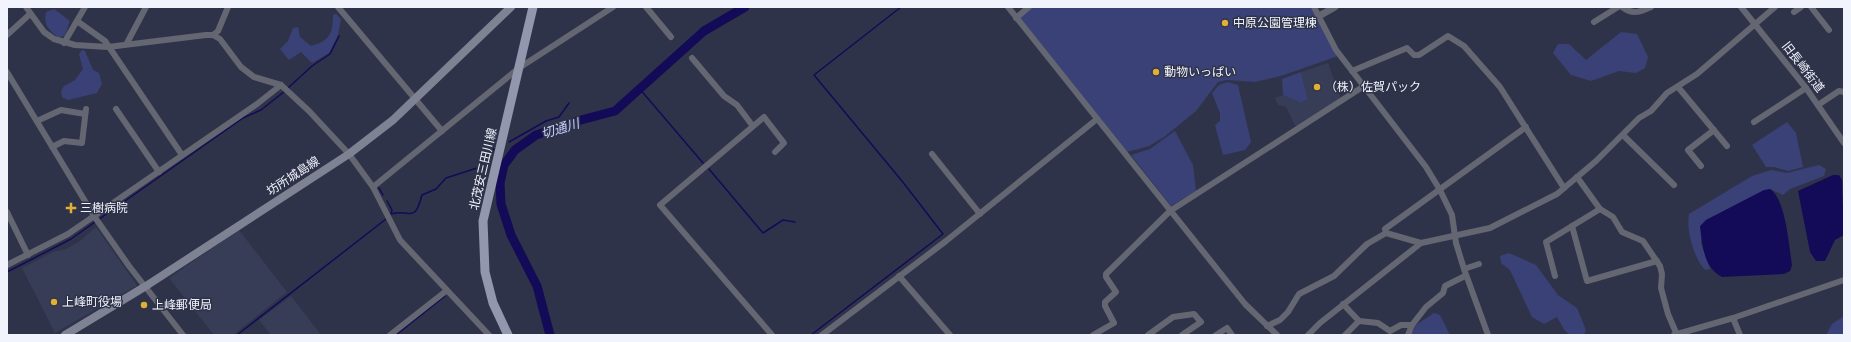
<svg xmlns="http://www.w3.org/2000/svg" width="1851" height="342" viewBox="0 0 1851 342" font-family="'PT Sans','Noto Sans JP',sans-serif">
<rect width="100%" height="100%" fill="#2f3349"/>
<g fill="#383d57">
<polygon points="1328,63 1341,99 1296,127 1286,107 1278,105 1275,98 1283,95 1301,103 1308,99 1301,72"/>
<polygon points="96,227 136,284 136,286 55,333 22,268 53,252 66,249 80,241"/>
<polygon points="239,230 287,292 233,335 214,335 169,278"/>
<polygon points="291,296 321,335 271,335 259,320"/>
</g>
<g fill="#394177">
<polygon points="1027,7 1312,7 1338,56 1284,75 1255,82 1227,80 1218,82 1196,111 1164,137 1149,146 1127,152 1017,14"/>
<path d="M54,9L70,21L65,35L59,38C49,31 43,24 46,12Z"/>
<path d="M336,14L341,19L338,35L329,53L312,63L301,52L289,60L280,49L288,41L293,28L298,27L300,37L311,46C329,41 333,34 333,15Z"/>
<polygon points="1621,32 1637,34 1648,57 1645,68 1636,73 1619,71 1591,81 1571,75 1553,53 1558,44 1569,44 1586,60"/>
<polygon points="82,50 85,51 93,70 99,73 102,84 97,93 68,100 62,97 61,91 64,86 75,80 83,69 79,54"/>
<polygon points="1301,72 1308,99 1301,103 1283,95 1282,79"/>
<polygon points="1228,82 1238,85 1251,142 1245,150 1223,155 1215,125 1220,121 1220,113 1212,93 1219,85"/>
<polygon points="1787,122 1796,133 1803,167 1788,171 1774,167 1766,167 1752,145"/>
<polygon points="1175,131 1193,165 1196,191 1171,206 1131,155 1150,149"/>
<path d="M1819,165L1826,169L1824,176L1790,189L1783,195L1770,189L1706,220L1701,243L1710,269L1705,270C1694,258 1686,231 1689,214L1752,176L1771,170L1787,173Z"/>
<polygon points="1509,253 1536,265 1558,295 1577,308 1586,330 1584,335 1570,335 1565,331 1557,317 1544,324 1532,317 1510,270 1501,263 1500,256"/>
<polygon points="1434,313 1440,315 1450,335 1411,335 1416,325"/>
<polygon points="1844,316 1844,335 1826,335 1832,324"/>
</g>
<g fill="#130a58">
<polygon points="1833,175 1839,175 1842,180 1844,235 1835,240 1825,261 1816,261 1810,252 1798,191"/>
<path d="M1770,189C1786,199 1789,247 1792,265L1790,271L1784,274L1722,277C1704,268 1702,245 1700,226L1706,220L1764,190Z"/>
</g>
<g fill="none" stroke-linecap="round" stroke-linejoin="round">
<g stroke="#130a58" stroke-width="1.5">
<polyline points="288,88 312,66 330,54 339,36"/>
<polyline points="639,88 703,163"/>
<polyline points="509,142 546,121 559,117 569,103"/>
<polyline points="709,169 763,233 783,220 795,222"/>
<polyline points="379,188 383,195"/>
<path d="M387,201L392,210L391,214C411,208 414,225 422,195L436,189L446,178L477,168L494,149"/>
<polyline points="98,220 243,118 261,110 285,91"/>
<polyline points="7,272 71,239 95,222"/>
<polyline points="237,335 386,219"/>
<polyline points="396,335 445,296"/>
<polyline points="811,335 943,234 902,181 814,75 901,7"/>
</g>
<polyline stroke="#130a58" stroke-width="9" points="550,335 537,286 511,235 501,204 500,183 504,165 515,150 536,135 581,120 615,111 704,31 745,7"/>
<g stroke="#646772" stroke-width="6">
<polyline points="26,7 44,32 54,39 75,45 108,47 206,35 213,35 220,39 241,67 254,77 281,85 309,111 349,154 373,187 400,240 489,335"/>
<polyline points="338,7 442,131"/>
<polyline points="646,7 671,37"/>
<polyline points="1008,7 1245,304 1277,335"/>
<polyline points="1314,7 1336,50 1426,167 1440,190 1452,215 1456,243 1464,269 1488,335"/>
<path d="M1622,7C1633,15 1640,12 1651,7"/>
<polyline points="1741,7 1806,88 1844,143"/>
<polyline points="1811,7 1829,30"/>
<polyline points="1794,12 1801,7"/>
<polyline points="1016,18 1029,7"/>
<polyline points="77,21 105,41 182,155"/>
<polyline points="1594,22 1618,7"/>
<polyline points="7,35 30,14"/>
<polyline points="213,35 218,31 228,7"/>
<polyline points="64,43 85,7"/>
<polyline points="127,43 146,7"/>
<polyline points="692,58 724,96 737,105 752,125"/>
<polyline points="1352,71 1407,48 1414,55 1419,55 1448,36 1464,46 1500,87 1564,188"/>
<polyline points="7,72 94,216 129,266 183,335"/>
<polyline points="1678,87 1727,146"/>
<polyline points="1818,105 1839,91 1844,92"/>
<polyline points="116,109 159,172"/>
<polyline points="37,121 61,110 85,114"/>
<polyline points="1754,122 1806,88"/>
<polyline points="1623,135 1674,185"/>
<polyline points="52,147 64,141 82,143 86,109"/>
<polyline points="932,154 980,214"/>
<polyline points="1701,166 1688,150 1714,130"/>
<polyline points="1577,177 1600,209 1613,217 1622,232 1643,241 1660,266 1662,274 1661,288 1668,314 1677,335"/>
<polyline points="373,187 519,68 613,7"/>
<polyline points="7,212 28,255"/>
<polyline points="1572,226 1587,281 1657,261"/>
<polyline points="1421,243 1386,233 1385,229 1526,127"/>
<polyline points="7,265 68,234 257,104 281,85"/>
<polyline points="1464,269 1479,264"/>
<polyline points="899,276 950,335"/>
<polyline points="1555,276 1546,242 1600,209"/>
<polyline points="1343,304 1359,321 1378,323 1390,331 1401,325 1412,325"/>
<polyline points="1733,318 1740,335"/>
<polyline points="1267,326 1280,320 1288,312 1299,294 1334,276 1367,244 1386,233"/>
<polyline points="390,335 446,291"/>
<polyline points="772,335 660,205 764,117 784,143 775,152"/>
<polyline points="822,335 946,241 1097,119"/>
<polyline points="1093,335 1114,323 1105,306 1105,302 1116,292 1106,277 1106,274 1170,211 1364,86"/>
<polyline points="1148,335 1173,317 1194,314 1201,322 1182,335"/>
<polyline points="1216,335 1227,328 1232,335"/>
<polyline points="1308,335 1320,323 1421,243 1490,228 1557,194 1596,161 1639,118 1651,111 1667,93 1697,74 1775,7"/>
<polyline points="1345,335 1359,321"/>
<polyline points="1408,335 1412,325 1426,307 1443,293 1445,286 1465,276"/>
<polyline points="1674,335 1733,318 1844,280"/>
</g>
<polyline stroke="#646772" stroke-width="7" points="1319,16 1335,7"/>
<polyline stroke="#7e8293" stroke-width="8" points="65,335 146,286 349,154 393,120 511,7"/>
<polyline stroke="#9297ad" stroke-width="9" points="508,335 493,303 485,272 483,221 533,7"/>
</g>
<g fill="#dfb034" stroke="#2f3349" stroke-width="1.5">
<circle cx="1225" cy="23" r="4"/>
<circle cx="1156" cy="72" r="4"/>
<circle cx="1317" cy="87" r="4"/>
<path d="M69 202h4v4h4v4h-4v4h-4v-4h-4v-4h4z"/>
<circle cx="54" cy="302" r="4"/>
<circle cx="144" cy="305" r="4"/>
</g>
<g text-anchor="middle" stroke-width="3" stroke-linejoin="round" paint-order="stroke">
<g font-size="12" fill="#f2f4fd" stroke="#2f3349" text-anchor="start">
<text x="1233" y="27">中原公園管理棟</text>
<text x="1164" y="76">動物いっぱい</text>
<text x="1325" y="91">（株）佐賀パック</text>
<text x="80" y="212">三樹病院</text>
<text x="62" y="306">上峰町役場</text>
<text x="152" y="309">上峰郵便局</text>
</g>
<g font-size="12" fill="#f2f4fd" stroke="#2f3349">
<text transform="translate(1803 67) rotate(52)" y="4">旧長崎街道</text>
<text transform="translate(483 169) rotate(-77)" y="4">北茂安三田川線</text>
<text transform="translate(293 176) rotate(-33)" y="4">坊所城島線</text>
</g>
<g font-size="13" font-style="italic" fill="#c7d1fe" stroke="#2f3349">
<text transform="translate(560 128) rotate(-17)" y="5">切通川</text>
</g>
</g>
<rect width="1851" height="342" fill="none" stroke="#f2f4fd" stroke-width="16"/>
</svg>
